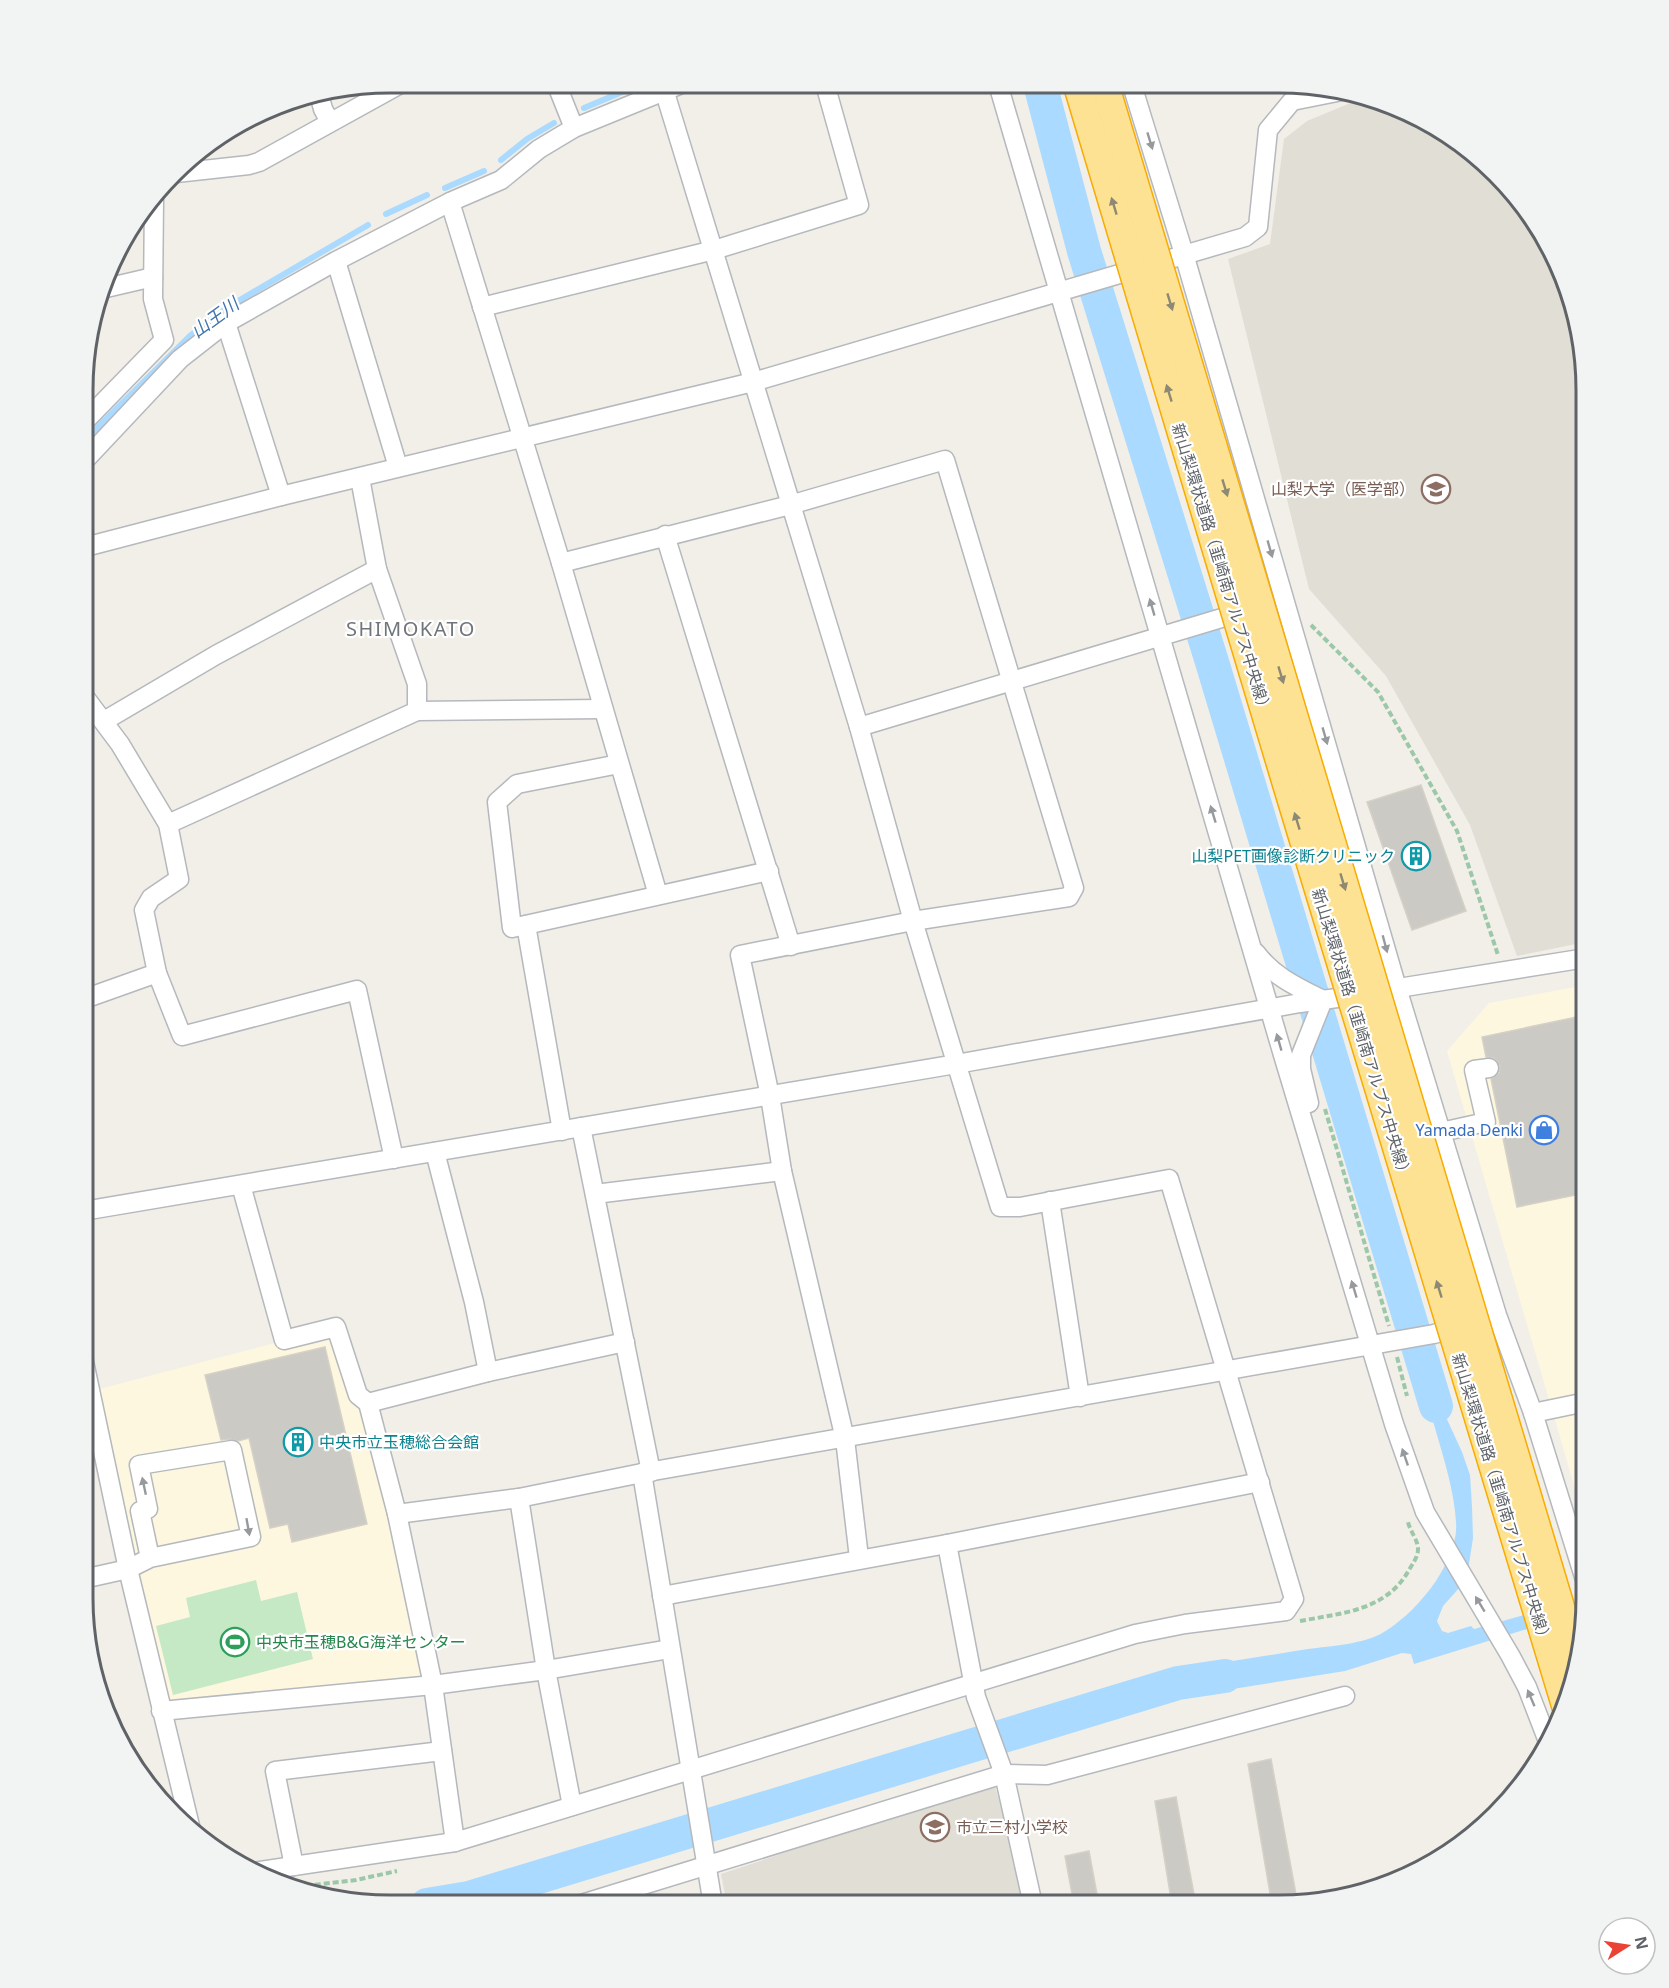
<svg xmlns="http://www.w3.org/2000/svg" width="1669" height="1988" viewBox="0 0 1669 1988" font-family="'Noto Sans','Noto Sans JP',sans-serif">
<rect width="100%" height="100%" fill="#f1efe8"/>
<g fill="#fef7e0">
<polygon points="1586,985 1586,1526 1447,1051 1489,1003"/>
<polygon points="336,1327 358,1395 433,1685 161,1711 96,1390"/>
</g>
<g fill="#e1ded6">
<polygon points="1365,97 1397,106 1450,134 1510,187 1545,236 1576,310 1586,389 1586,942 1517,956 1470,825 1386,676 1309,589 1228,259 1270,244 1284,139 1307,121"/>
<polygon points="994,1783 1019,1870 1024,1905 727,1905 721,1874"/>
</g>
<polygon fill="#c5e8c5" points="256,1580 261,1601 297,1592 313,1659 173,1695 156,1626 190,1617 186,1598"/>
<path fill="#aadaff" d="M1426,1361L1440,1404L1462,1452L1470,1475L1472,1507L1473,1538L1469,1564L1460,1587L1443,1606L1437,1621L1442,1631L1448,1633L1471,1626L1474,1629L1539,1611L1543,1624L1414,1664L1411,1654L1402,1653L1345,1671L1182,1697L1177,1670C1221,1663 1265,1656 1308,1649C1331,1646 1365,1644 1384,1632C1405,1619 1422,1601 1436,1581C1447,1564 1458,1542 1456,1522C1454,1484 1438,1442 1429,1406L1428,1393L1419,1363Z"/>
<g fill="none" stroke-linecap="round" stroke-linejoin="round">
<g stroke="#aadaff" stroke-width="6">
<polyline points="584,108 634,87"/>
<polyline points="501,160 527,139 554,123"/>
<polyline points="445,188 484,171"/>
<polyline points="386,214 427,195"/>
<polyline points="85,440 190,336 228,307 368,225"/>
</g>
<g stroke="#aadaff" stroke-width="34">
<polyline points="1040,84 1084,251 1212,662 1436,1406"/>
<polyline points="427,1905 469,1898 1178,1683 1225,1676"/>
</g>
</g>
<g fill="#cccac5" stroke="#d6d1c6" stroke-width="1.5">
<polygon points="1421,785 1466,911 1412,930 1367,802"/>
<polygon points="1586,1015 1586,1193 1517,1207 1491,1079 1499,1073 1500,1066 1494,1058 1486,1057 1482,1037"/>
<polygon points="325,1347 367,1524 292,1542 288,1524 270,1528 249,1438 238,1441 231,1439 221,1440 205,1375"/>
<polygon points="1271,1759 1298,1905 1272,1905 1248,1764"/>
<polygon points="1176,1797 1196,1905 1172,1905 1155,1801"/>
<polygon points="1089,1851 1099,1905 1074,1905 1065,1856"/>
</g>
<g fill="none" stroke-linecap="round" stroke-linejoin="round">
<g stroke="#b5b8bc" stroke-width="21">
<g id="minor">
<polyline points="556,83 574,128"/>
<polyline points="998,84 1283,1055 1394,1424 1425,1512 1510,1655 1527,1687 1549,1744"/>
<polyline points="1132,85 1184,254 1397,988 1497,1315 1533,1413 1586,1583"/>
<polyline points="319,94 323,109 330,122"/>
<polyline points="176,173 249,165 259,162 402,83"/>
<polyline points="450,202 561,563 658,895"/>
<polyline points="336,261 398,467"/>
<polyline points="106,288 153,277"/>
<polyline points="482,307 714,250 859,205 825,84"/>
<polyline points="226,323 281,496"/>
<polyline points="85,421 164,340 153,299 154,199"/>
<polyline points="85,460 180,359 226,323 336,261 450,202 501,180 539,149 574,128 684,83"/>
<polyline points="360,478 377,569 417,684 417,711"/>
<polyline points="665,535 791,946"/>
<polyline points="85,547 281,496 753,382 1245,237 1258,227 1268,130 1292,101 1342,91"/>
<polyline points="561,563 790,505 945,460 1074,888 1069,897 913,921 740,955 770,1096 782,1171 845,1439 859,1558"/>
<polyline points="104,721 216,655 377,569"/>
<polyline points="859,727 1245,611"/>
<polyline points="619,764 517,784 497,802 512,928 769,871"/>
<polyline points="168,824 417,711 603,709"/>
<polyline points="526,925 562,1131"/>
<path d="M1256,953C1273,976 1297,987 1323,1000L1301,1055V1069L1309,1103"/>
<polyline points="157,973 182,1036 357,990 394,1159"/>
<polyline points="1386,990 1586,958"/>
<polyline points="84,999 157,973 144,910 151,898 179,879 168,824 120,744 84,696"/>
<polyline points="581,1127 651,1472"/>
<polyline points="1441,1132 1486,1122 1474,1070 1489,1068"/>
<polyline points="435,1152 474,1302 488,1372"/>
<polyline points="241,1185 284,1340 336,1327 358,1395 368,1403 397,1514 433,1685 455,1842"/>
<polyline points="595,1194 782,1171"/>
<polyline points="1050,1201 1080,1397"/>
<polyline points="83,1211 956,1064 1300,1003 1359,995"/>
<polyline points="83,1357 128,1569 191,1830"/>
<polyline points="368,1403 488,1372 625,1342"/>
<polyline points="1533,1413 1586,1402"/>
<polyline points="642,1473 713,1905"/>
<polyline points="519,1498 546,1670 572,1806"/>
<polyline points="397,1514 519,1498 642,1473 1434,1334 1461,1326"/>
<polyline points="947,1544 976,1697 1004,1774 1033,1905"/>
<polyline points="83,1579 128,1569 150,1558 251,1537 232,1450 139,1465 148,1509 140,1511 150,1558"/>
<polyline points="662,1596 947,1544 1260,1482"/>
<polyline points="161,1711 433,1685 546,1670 670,1649"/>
<polyline points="294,1866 275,1771 442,1751"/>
<polyline points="253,1872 455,1842 1135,1634 1185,1624 1286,1611 1294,1599 1169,1179 1020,1207 1000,1207 913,921 859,727 662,83"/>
<polyline points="578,1905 1004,1774 1047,1775 1345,1696"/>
</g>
</g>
<g stroke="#9cc7a9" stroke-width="4" stroke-dasharray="6 3" stroke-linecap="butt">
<polyline points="1311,625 1378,692 1457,831 1498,955"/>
<polyline points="1325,1109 1389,1326"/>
<polyline points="1397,1357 1407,1396"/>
<path d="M1300,1621C1342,1613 1386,1611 1409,1570C1413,1563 1418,1557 1418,1549C1418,1540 1410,1531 1408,1522"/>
<polyline points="288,1888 356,1880 397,1871"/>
</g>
<use href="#minor" stroke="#fff" stroke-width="18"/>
<g stroke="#f9ab00" stroke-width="30" stroke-linecap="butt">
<g id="highway-bridge">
<polyline points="1077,84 1282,769 1566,1707"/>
<polyline points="1105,85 1577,1662"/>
</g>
</g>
<use href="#highway-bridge" stroke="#fde293" stroke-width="27"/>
</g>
<defs><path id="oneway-solid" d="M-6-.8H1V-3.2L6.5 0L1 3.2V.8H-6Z" transform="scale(1.5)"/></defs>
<g fill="#979a9d">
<use href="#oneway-solid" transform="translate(1150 141) rotate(73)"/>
<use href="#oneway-solid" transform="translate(1270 549) rotate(74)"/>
<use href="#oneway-solid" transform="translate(1152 607) rotate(-106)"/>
<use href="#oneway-solid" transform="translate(1325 736) rotate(74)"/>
<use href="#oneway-solid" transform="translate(1213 814) rotate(-107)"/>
<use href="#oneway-solid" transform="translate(1385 944) rotate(75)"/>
<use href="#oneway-solid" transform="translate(1279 1042) rotate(-106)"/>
<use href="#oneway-solid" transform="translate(1354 1289) rotate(-107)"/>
<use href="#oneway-solid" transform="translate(1405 1457) rotate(-109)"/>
<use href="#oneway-solid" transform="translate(144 1486) rotate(-102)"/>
<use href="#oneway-solid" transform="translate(248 1527) rotate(80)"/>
<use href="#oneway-solid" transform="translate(1480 1604) rotate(-121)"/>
<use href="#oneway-solid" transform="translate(1531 1698) rotate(-113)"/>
</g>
<g fill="#8e8975">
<use href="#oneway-solid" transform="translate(1114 206) rotate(-107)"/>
<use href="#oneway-solid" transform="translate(1170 302) rotate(73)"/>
<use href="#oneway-solid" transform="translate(1169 393) rotate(-107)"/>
<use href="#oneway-solid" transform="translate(1225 488) rotate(73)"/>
<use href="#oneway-solid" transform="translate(1281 675) rotate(73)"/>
<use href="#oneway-solid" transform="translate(1297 821) rotate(-107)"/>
<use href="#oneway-solid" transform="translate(1343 882) rotate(73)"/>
<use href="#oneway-solid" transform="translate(1439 1289) rotate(-107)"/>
</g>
<defs>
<g id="university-ring" transform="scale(1.5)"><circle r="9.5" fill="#fff" stroke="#8d6e63" stroke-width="1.5"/><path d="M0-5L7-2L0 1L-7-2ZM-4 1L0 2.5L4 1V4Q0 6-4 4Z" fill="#8d6e63"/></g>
<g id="building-ring" transform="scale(1.5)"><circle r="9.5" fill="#fff" stroke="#0f9aa8" stroke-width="1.5"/><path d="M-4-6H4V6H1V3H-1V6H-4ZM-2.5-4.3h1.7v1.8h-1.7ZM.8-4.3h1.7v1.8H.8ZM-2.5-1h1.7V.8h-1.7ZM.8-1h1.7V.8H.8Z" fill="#0f9aa8"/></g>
<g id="shop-ring" transform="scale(1.5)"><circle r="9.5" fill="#fff" stroke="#3f7fe0" stroke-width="1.5"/><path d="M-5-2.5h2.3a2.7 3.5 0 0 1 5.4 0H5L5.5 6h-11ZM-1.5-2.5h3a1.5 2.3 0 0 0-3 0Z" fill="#3f7fe0"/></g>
<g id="stadium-ring" transform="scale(1.5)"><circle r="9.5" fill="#fff" stroke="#2e9e5b" stroke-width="1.5"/><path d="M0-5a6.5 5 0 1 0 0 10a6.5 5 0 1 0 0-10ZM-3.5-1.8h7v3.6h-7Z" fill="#2e9e5b"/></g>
<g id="school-ring" transform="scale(1.5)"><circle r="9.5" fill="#fff" stroke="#8d6e63" stroke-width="1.5"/><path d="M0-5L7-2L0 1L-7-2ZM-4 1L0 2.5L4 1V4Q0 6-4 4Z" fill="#8d6e63"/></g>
</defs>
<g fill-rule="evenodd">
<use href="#university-ring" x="1436" y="489"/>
<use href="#building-ring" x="1416" y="856"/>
<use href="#shop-ring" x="1544" y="1130"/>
<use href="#building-ring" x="298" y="1442"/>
<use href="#stadium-ring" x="235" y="1642"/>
<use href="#school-ring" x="935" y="1827"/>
</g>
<g text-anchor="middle" stroke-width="4.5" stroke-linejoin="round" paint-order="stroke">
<g font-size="16" fill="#785e54" stroke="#fff" text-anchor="end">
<text x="1415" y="495">山梨大学（医学部）</text>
<text x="956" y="1833" text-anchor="start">市立三村小学校</text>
</g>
<g font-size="16" fill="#5f6368" stroke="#fff">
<text transform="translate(1222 569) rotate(73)" y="6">新山梨環状道路（韮崎南アルプス中央線）</text>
<text transform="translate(1362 1034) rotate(73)" y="6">新山梨環状道路（韮崎南アルプス中央線）</text>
<text transform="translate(1502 1499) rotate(73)" y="6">新山梨環状道路（韮崎南アルプス中央線）</text>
</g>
<g font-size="16" fill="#0d838f" stroke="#fff" text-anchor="end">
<text x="1395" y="862">山梨PET画像診断クリニック</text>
<text x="319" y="1448" text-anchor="start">中央市立玉穂総合会館</text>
</g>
<g font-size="16" fill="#366cbe" stroke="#fff" text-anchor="end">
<text x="1523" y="1136">Yamada Denki</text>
</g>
<g font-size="16" fill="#27864d" stroke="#fff" text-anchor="start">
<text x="256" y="1648">中央市玉穂B&amp;G海洋センター</text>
</g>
<g font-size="18" font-style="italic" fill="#4174aa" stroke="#fff">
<text transform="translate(215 318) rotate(-36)" y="6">山王川</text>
</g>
<g font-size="20" letter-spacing="1.5" fill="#70757a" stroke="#fff">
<text x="411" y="636">SHIMOKATO</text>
</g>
</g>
<path d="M0 0H1669V1988H0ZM390 93H1279A297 297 0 0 1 1576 390V1598A297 297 0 0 1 1279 1895H390A297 297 0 0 1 93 1598V390A297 297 0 0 1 390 93Z" fill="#f2f3f3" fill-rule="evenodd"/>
<path fill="none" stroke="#5f6368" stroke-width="3" d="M390 93H1279A297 297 0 0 1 1576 390V1598A297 297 0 0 1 1279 1895H390A297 297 0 0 1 93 1598V390A297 297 0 0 1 390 93Z"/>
<g transform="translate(1627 1946) rotate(78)"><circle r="28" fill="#ffffff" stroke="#bfc1c3" stroke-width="1.5"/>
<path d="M0-4.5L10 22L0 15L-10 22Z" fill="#ea4335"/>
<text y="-9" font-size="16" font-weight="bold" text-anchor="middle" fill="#5f6368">N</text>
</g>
</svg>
